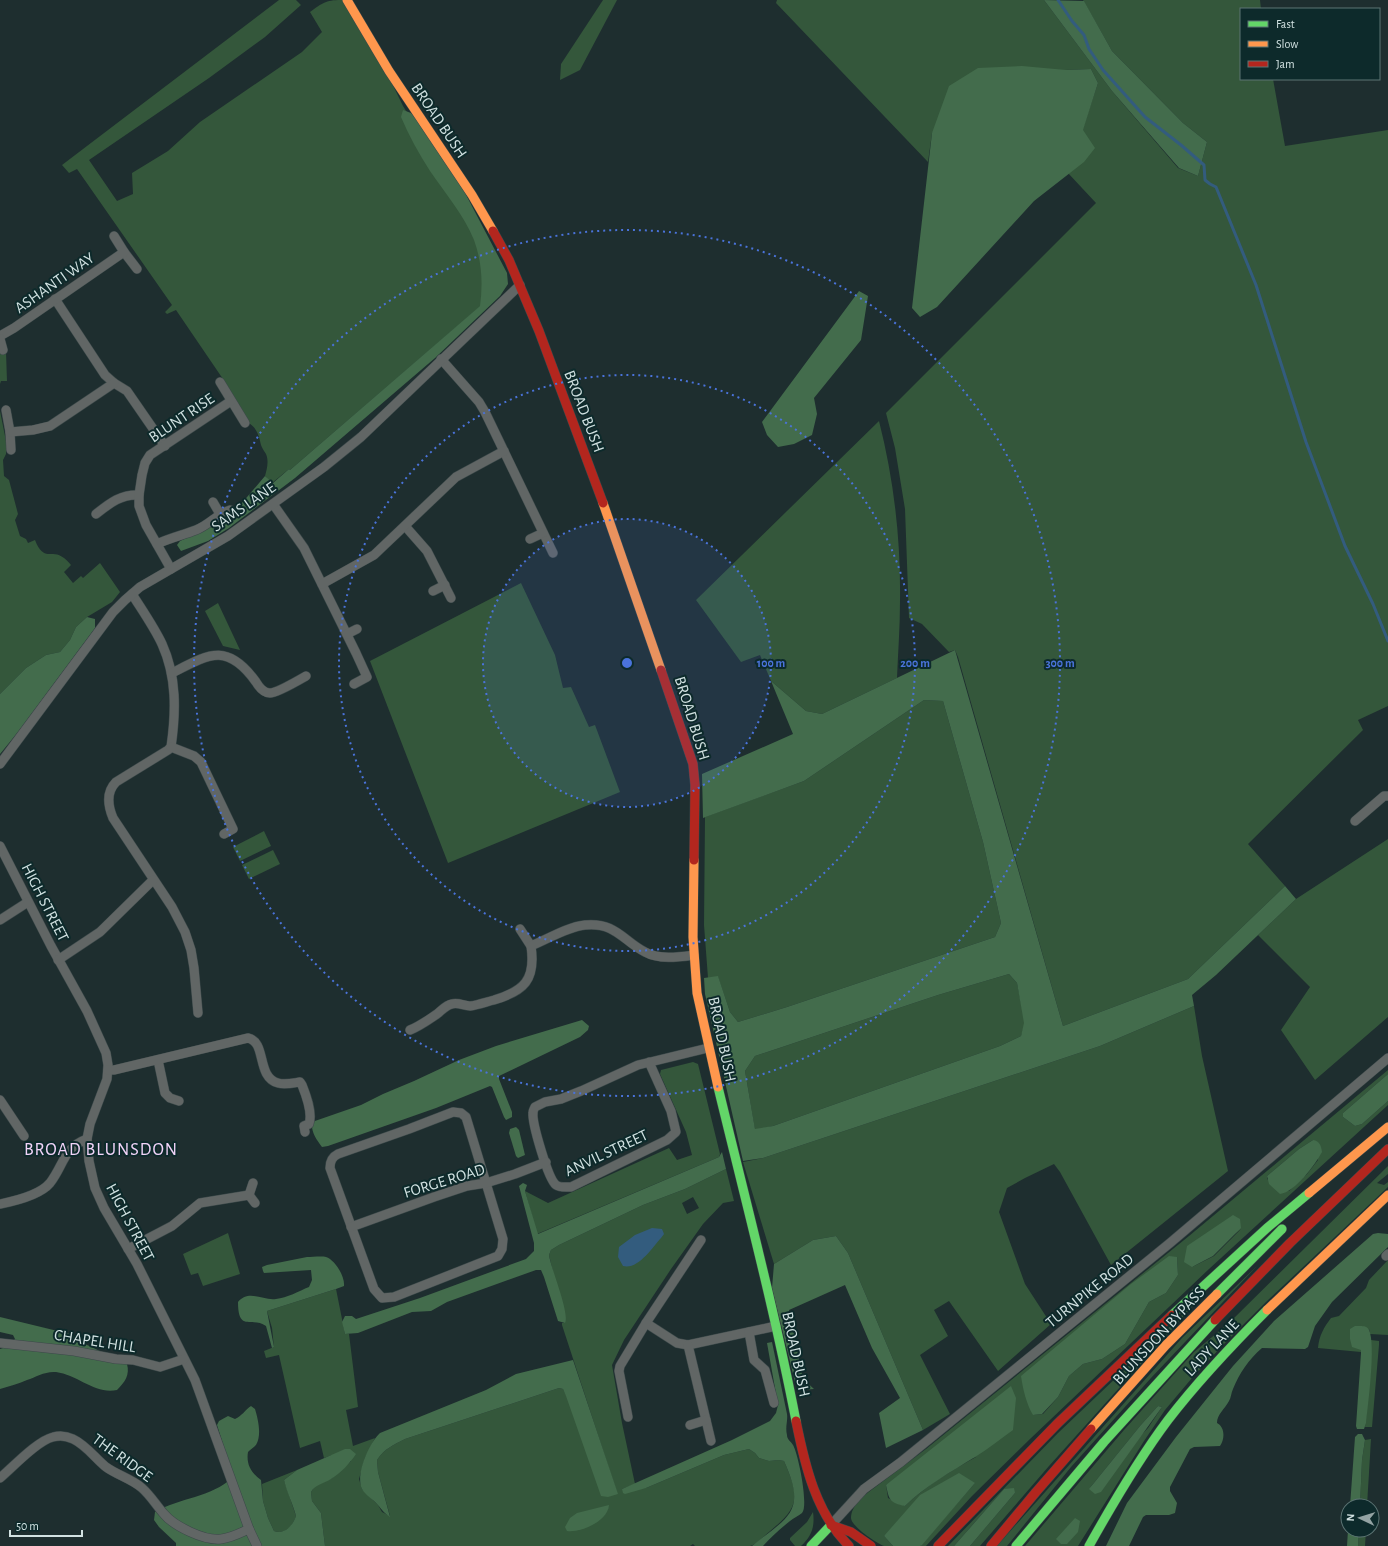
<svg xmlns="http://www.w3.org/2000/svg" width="1388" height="1546" viewBox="0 0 1388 1546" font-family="'Alegreya Sans',sans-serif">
<rect width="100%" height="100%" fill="#1e2e2f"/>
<g fill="#34573b" fill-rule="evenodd">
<path d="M279,0H296L301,5L265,37L209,78L89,160L117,201L133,194L132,173L168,151L200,122L302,52L322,32L310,12C326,0 328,0 347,0L373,44L403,106L483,236L505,285L290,470L289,469L272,483L265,476C267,469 269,461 266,454C264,451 262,448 261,445C259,436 257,427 247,422L225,382L176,310L167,314L165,312L172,305L77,169L69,173L62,165Z"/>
<polygon points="603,0 617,0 580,70 560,80 561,64"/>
<polygon points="777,0 1044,0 1112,91 1178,168 1198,176 1207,142 1183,123 1112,51 1083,0 1260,0 1261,9 1241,9 1241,79 1273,79 1285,146 1388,130 1388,706 1358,720 1363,730 1248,844 1285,886 1188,979 1063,1026 958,657 955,650 949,652 922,624 909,618 905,509 895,448 886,413 1096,203 1068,173 1098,83 1091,69 1066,70 932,133 928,162 776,3"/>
<polygon points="0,352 6,352 7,381 1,381 0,384"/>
<path d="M0,411L6,441V454L3,460L4,476L9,480L18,514L15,520L20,536L26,539L28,543L35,540C44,563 51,548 64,558C67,560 69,563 71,565L64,572L73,583L81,576L83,578L100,563L120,592L112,602L87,617L76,627L70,640L60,652L46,655L26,668L0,694Z"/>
<path d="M879,421C894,480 901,541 900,602C900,627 898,652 897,678L822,714L806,711L771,681L760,655L741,662L696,600Z"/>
<polygon points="521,583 555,655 563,688 571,687 589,727 595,725 620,792 448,863 370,661"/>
<polygon points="218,603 240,650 223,646 205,611"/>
<polygon points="924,700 943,701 983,842 1001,923 995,937 787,1007 738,1022 730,1012 718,977 708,978 704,925 705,817 804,781"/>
<polygon points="264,831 271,846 240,861 233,847"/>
<polygon points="1388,839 1388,1017 1315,1080 1281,1030 1310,987 1258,935 1296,899"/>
<polygon points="273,850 280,864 249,879 242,865"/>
<polygon points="1009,974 1017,983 1025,1023 1021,1036 1000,1046 773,1126 755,1130 745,1071 755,1056 938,995"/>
<polygon points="1194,1006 1202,1056 1228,1171 1111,1265 1060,1172 1054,1164 1025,1178 1007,1188 999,1212 1025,1284 1051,1324 998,1371 949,1301 934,1310 948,1336 920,1355 950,1414 923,1430 848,1253 836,1236 813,1240 774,1264 743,1162 763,1158 1100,1046"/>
<polygon points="693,1062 698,1064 720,1154 719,1157 537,1234 525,1191 548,1203 669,1148 677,1160 692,1155 686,1132 660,1074 661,1070"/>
<path d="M1388,1070V1074L1343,1113V1117L1355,1126L1362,1124L1388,1101V1105L1209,1269L1030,1439L972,1496L926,1546H920L975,1483L884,1536L893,1546C890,1546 886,1546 884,1546C876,1543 851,1526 851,1518C851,1511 855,1506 858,1500L926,1449L1189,1236ZM1313,1140L1318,1160L1307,1174L1289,1191L1267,1179V1176L1299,1149ZM1241,1229L1214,1256L1192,1267ZM1177,1257L1178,1275L1166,1293L1149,1302L1125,1344L1102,1359L1083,1364L1069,1376L1058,1397L1043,1414L1033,1415ZM976,1457C951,1471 925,1486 905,1506L888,1498L886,1485Z"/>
<path d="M1388,1166V1174L1377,1183L1384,1185L1388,1182V1187L1266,1302L1224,1344L1192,1378L1165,1410L1144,1441L1078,1546H1025L1124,1430L1194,1352L1229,1323ZM1158,1406L1162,1407L1148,1428L1089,1489L1140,1426Z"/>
<path d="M726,1169L734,1201L723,1203L703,1224L671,1269L624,1340L612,1365L622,1423L635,1484L622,1489L646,1488L724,1455L749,1449L755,1453L759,1458L769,1461L779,1460L784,1461C800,1498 800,1506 769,1532C764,1536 756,1545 750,1546C732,1546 713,1546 695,1546L693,1544L690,1546H325L321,1513L312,1501L311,1492L315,1486L332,1478L351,1461L332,1455L324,1458L320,1441L300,1448L279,1355L266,1358L264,1351L274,1347L272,1328L267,1311L336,1289L345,1334H349L358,1407L346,1410L353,1446L375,1438L365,1458L359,1479L362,1489L378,1505L382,1512L390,1516L378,1472L377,1460C384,1449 393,1445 405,1439L559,1388L563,1389L617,1493L562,1325V1323H565L549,1255L551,1250L559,1245L643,1205L685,1189ZM693,1197L699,1208L687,1214L682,1203Z"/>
<polygon points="228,1233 240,1274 203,1286 198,1273 191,1275 183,1254"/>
<path d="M1388,1260V1335L1370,1334L1369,1329L1361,1352L1318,1348C1319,1336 1324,1327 1331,1318L1339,1316L1366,1288L1369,1280Z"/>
<polygon points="1257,1266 1151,1378 1071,1467 1007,1546 997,1546 1182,1338"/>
<polygon points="1200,1298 1049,1466 980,1546 970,1546 1015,1493 1004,1489 954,1546 948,1546 1058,1433"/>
<polygon points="1371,1340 1379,1341 1379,1345 1372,1427 1365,1427 1371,1367"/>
<polygon points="1371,1439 1367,1506 1360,1506 1362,1460 1365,1440"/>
<path d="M297,1470L284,1480L296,1516C293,1526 285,1535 274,1531L268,1518L263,1501L262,1484Z"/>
<path d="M813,1512C815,1526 812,1536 801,1546H795L790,1540V1538L807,1522Z"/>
<polygon points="1359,1530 1366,1530 1365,1546 1358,1546"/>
</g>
<g fill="#436c4c" fill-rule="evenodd">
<polygon points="1044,0 1084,1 1112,51 1183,123 1207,142 1198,176 1179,168 1112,91"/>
<polygon points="1022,66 1066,70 1091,69 1098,83 1083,130 1095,148 1084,162 1034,201 937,307 920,317 912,308 932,133 949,86 978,68"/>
<path d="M403,110L411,113L441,147L507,273L508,284L500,296L435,358L295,478L229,528L208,541L181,551L177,545L180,541L223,521L236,510L265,476L273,483L289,469L290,470L480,306C483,284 482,262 474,240C464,215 445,193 430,171C419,154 409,136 401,117Z"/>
<polygon points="859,291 868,296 861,340 814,398 817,414 812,435 794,444 778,447 767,435 762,422"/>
<polygon points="87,617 95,619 95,628 18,732 0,754 0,694 26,668 46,655 60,652 70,640 76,627"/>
<path d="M955,650L1063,1026L1188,979L1285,886L1296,899L1216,975L1192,995L1194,1006L1100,1046L763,1158L743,1161L705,994L704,978L718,976L730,1012L738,1022L787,1007L995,937L1001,923L983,842L943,701L924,700L804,781L703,818L702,774L793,734L771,681L806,711L822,714ZM1009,974L1017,983L1024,1023L1021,1036L1000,1046L773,1126L755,1129L745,1071L755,1056L938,995Z"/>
<path d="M582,1020L589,1026L588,1030L580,1037L499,1076V1079L512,1112V1117L506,1120L504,1117L492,1087L490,1086L436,1108L328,1146L322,1147C316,1139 311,1132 312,1122L361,1105L383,1094L414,1081L459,1060L496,1046Z"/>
<polygon points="1388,1074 1388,1101 1362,1124 1355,1126 1343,1117 1343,1113"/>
<polygon points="516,1127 519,1130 525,1155 518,1158 516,1156 509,1133 510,1129"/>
<path d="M1313,1140C1320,1141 1321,1146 1322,1152C1315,1165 1295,1192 1280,1194L1269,1184L1267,1176L1299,1149Z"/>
<path d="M722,1152L726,1169L685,1189L643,1205L559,1245L551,1250L549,1255C551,1269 570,1313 565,1323L558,1321L544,1277L541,1270H536L447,1302L431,1311L412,1312L358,1333L345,1334L342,1322L345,1316H352L356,1319L420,1298L526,1259L534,1251V1243L519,1186L523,1183L527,1185L525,1191L538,1234L719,1157Z"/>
<polygon points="1233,1215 1240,1219 1241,1228 1213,1256 1192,1267 1184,1262 1187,1246"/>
<path d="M1378,1233L1388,1234V1247L1332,1302L1315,1326L1308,1347L1305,1349L1262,1348C1249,1359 1239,1374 1233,1389C1231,1393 1231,1398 1229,1401C1225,1409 1217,1414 1217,1423C1225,1427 1225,1439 1220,1446L1194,1447L1190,1449L1170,1487V1491L1177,1503L1175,1513L1169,1515H1146L1143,1517L1129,1546H1106L1127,1503L1176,1437L1233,1366L1274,1321L1373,1234Z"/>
<polygon points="836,1236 848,1253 923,1430 886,1448 879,1413 900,1398 872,1348 845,1285 789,1310 803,1379 814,1389 800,1390 795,1382 772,1288 774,1264 813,1240"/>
<path d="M1169,1256L1177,1257L1178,1275L1166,1293L1149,1302L1125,1344L1102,1359L1083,1364L1069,1376L1058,1397L1042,1414L1033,1415C1026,1403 1023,1389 1021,1376L1131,1284Z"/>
<path d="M307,1257C312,1257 322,1256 326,1257C335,1260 345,1276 344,1286L336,1289L267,1311L274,1347L272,1348L266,1326C252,1316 238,1333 238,1302C249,1289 263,1301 276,1299C287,1298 299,1291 309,1287L312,1280L311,1270L264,1273L263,1271L262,1267L267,1265Z"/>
<path d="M0,1317L70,1334L85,1344L127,1364C130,1375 125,1382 117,1390C96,1395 78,1375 56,1372C45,1371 36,1377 27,1380C18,1384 9,1386 0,1389V1349L6,1347L15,1339L13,1335L0,1332Z"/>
<path d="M1355,1326C1361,1326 1367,1325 1369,1330C1376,1345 1368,1404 1366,1423L1364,1429H1357L1356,1426L1361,1353V1350L1352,1347L1350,1339V1329Z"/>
<path d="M772,1342L787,1414C788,1421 785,1427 787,1435C787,1440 791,1441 793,1445C798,1453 809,1506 802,1513C799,1516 793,1518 790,1521C780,1529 771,1537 763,1546H752C789,1516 807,1512 784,1461L779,1460L769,1461L759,1458L755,1453L749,1449L724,1455L646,1488L625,1494L623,1493L622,1489L732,1440L770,1421L776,1413L778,1405L767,1343Z"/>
<path d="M573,1360L618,1494L608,1497L601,1496L566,1396L563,1389L559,1388L405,1439C393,1445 384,1449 377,1460L378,1472L390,1517C383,1512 383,1511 377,1504C373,1499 366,1496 362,1489C355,1475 369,1443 380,1433L486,1390L516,1374Z"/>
<path d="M1011,1386L1016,1398L1013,1430C1000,1439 988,1449 975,1457C951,1472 925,1486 905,1506C890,1503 889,1500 886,1485Z"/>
<path d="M251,1406L255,1409C258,1419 262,1435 256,1445C254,1447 250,1450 248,1452C246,1464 251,1473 261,1480L263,1501L268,1518L274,1531C285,1535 293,1525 296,1516C293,1504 287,1493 284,1480L297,1470L345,1449H350L356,1454C350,1463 341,1473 331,1479C323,1484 316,1484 311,1492L312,1501L321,1513L325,1546H176V1543L159,1527L154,1520L155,1512C179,1498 212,1497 232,1478V1473L217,1425L219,1421L228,1416L235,1419C242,1416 245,1410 251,1406Z"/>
<polygon points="1158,1406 1162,1407 1101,1492 1095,1494 1089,1489 1140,1426"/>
<polygon points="1358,1434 1362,1434 1365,1440 1362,1460 1360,1506 1350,1506 1355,1437"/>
<polygon points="959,1473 975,1483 922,1545 920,1546 893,1546 884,1536 920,1495"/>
<polygon points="1014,1488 1015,1493 970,1546 954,1546 1004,1489"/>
<path d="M609,1505C608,1521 581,1533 567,1531L565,1527L570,1518L577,1513Z"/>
<polygon points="1075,1518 1080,1521 1078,1532 1067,1544 1061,1544 1056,1539"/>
<polygon points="1348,1530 1359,1530 1358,1546 1347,1546"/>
</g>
<path fill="#335c7e" d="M652,1228L662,1229L664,1234L661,1238C652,1248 638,1270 623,1266L618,1257L619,1247L635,1235Z"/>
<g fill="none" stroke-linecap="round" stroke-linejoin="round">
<polyline stroke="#335c7e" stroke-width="3" points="1058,0 1072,21 1084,35 1089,49 1103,70 1145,117 1181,145 1204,165 1205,180 1210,184 1216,187 1256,285 1306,442 1345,546 1373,604 1388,641"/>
<g stroke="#3c494a" stroke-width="10">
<g id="street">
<polyline points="124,252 137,269"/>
<polyline points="55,299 105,375 114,383 127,391 165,446"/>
<polyline points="0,336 14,328 124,252 114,236"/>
<polyline points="0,339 3,350"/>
<polyline points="441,359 479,402 485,412 553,553"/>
<polyline points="220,382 245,423"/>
<polyline points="6,410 10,432 11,450"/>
<polyline points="10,432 33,430 50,426 114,383"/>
<polyline points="213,502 220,514"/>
<polyline points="273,504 304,548 356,653 367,677 354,684"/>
<path d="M96,514C110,503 121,494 139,495"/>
<polyline points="405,526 427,551 451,598"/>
<polyline points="530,539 543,533"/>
<path d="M157,544C170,538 183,535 196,530C209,525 217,514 230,510"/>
<polyline points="171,569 146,525 139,506 139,495 142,475 145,463 150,455 231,401"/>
<polyline points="322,584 374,555 456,477 504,451"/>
<polyline points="433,591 445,585"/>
<path d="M132,594C142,610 154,627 162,644C177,677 176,712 171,747L168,750L116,782C106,792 108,806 113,818L172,907L185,932L191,950L194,968L198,1013"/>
<polyline points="347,634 357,629"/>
<path d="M172,673C209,654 227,642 256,682C259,687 263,693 270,693C277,693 299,680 306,676"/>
<polyline points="171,747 194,756 201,762 233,829 224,834"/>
<polyline points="0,764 113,612 125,600 140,587 228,536 324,467 361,437 520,285"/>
<polyline points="1355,821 1384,796 1388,796"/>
<polyline points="0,846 51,946 87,1011 106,1053 108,1065 107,1079 90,1124 87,1139 89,1161 95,1188 104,1208 137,1264 195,1380 249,1529 257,1546"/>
<polyline points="0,920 28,902"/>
<polyline points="520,929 531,946"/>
<polyline points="58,960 100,932 153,880"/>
<path d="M410,1030C420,1026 428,1020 437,1014C442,1010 446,1005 452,1004C458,1002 464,1006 470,1006C478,1005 486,1002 494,1000C524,991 536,980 531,946C548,939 567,927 585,925C616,922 623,941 645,952C659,960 679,957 694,955"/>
<polyline points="158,1060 165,1093 170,1098 179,1101"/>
<path d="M649,1062L671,1111L676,1132L667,1140L571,1187C566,1187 560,1188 556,1185C548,1179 532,1123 533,1113C533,1110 534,1109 535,1107L545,1102L561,1099L581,1091L638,1065L708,1048"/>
<path d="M108,1070H114L248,1038C267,1042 256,1077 278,1083C285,1085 293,1083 300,1082L302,1085C306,1095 313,1113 309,1124L304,1126L305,1132"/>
<polyline points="0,1100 24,1136"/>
<path d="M453,1112L461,1113L466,1117L503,1239L502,1249L498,1256L394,1297L382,1298L374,1289L330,1168C330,1161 332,1157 338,1154L409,1129Z"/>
<polyline points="253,1183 249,1195 255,1203"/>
<path d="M0,1204C15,1201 40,1195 50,1183C64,1165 63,1148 87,1139"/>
<polyline points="351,1227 434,1197 467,1186 486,1183 515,1174 546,1162"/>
<polyline points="701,1240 646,1323 677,1343 688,1345 776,1326"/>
<polyline points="128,1249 172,1226 200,1203 249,1195"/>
<polyline points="1386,1256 1388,1254"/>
<polyline points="749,1332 754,1360 765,1370 774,1403"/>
<polyline points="0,1343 74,1351 116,1359 133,1360 160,1367 184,1359"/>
<polyline points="688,1345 711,1441"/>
<polyline points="628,1417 619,1371 620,1366 646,1323"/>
<polyline points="690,1425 706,1420"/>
<path d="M0,1478C13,1467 37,1441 53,1437C60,1435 67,1436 73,1439C86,1445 95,1458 106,1467C117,1475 132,1479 142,1488C151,1496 156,1505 164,1514C174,1526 204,1541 221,1539C231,1538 240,1533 249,1529"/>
<polyline points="831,1525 864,1489 901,1462 1170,1243 1388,1058"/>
</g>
</g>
<g stroke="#3c494a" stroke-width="10">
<g id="fast">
<path d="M718,1087C745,1198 774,1308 796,1421"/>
<polyline points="1217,1294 1282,1229"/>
<polyline points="1172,1315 1267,1228 1309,1193"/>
<polyline points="811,1546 831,1525"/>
<polyline points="1016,1546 1104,1442 1215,1320"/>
<path d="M1089,1546C1113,1503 1138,1460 1168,1420C1198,1381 1232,1345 1267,1310"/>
</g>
</g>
<g stroke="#3c494a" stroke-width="10">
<g id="slow">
<polyline points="347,0 389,71 472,195 493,231"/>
<polyline points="603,503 661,670"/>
<polyline points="694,860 693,937 697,993 718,1087"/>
<polyline points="1309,1193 1388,1127"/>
<polyline points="1267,1310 1388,1195"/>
<polyline points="1091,1429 1166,1345 1217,1294"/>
</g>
</g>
<g stroke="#3c494a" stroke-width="10">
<g id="jam">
<polyline points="493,231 509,260 539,331 603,503"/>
<polyline points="661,670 693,764 695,785 694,860"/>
<polyline points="1215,1320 1290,1243 1388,1149"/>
<path d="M796,1421C805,1466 816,1513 849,1546"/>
<polyline points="831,1525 851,1532 871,1546"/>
<polyline points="938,1546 1058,1423 1172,1315"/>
<polyline points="991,1546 1036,1492 1091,1429"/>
</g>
</g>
<use href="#street" stroke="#616665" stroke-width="9"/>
<use href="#fast" stroke="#63d668" stroke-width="9"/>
<use href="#slow" stroke="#ff974d" stroke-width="9"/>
<use href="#jam" stroke="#b3261e" stroke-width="9"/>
</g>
<circle cx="627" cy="663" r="144" fill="#4a73da" fill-opacity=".12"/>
<g fill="none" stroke="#4a73da" stroke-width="2" stroke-dasharray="2 4">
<circle cx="627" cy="663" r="144"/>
<circle cx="627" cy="663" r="288"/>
<circle cx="627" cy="663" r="433"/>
</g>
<g text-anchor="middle" stroke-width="4" stroke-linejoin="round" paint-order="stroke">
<g font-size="16" fill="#d2e2e2" stroke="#0d2a2b">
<text transform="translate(440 120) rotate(56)" y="6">BROAD BUSH</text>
<text transform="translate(54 282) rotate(-35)" y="6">ASHANTI WAY</text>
<text transform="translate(585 411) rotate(69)" y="6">BROAD BUSH</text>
<text transform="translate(181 417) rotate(-34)" y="6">BLUNT RISE</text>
<text transform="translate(243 506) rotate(-35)" y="6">SAMS LANE</text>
<text transform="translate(693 718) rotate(73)" y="6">BROAD BUSH</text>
<text transform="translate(46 902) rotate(63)" y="6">HIGH STREET</text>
<text transform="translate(723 1039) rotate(78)" y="6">BROAD BUSH</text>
<text transform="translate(606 1152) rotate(-25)" y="6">ANVIL STREET</text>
<text transform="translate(444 1180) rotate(-17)" y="6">FORGE ROAD</text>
<text transform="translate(131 1222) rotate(62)" y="6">HIGH STREET</text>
<text transform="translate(1089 1290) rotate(-39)" y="6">TURNPIKE ROAD</text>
<text transform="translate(1158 1335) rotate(-47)" y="6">BLUNSDON BYPASS</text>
<text transform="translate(95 1340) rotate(9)" y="6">CHAPEL HILL</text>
<text transform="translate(1211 1347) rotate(-47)" y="6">LADY LANE</text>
<text transform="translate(797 1354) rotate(78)" y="6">BROAD BUSH</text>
<text transform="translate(123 1457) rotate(36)" y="6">THE RIDGE</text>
</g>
<g font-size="18" letter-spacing="1" fill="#f2d4f9" stroke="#0d2a2b">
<text x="101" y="1155">BROAD BLUNSDON</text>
</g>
</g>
<circle cx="627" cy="663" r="6" fill="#4a73da" stroke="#0d2a2b" stroke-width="2"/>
<g font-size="12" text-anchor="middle" font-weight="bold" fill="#4a73da" stroke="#0d2a2b" stroke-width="4" stroke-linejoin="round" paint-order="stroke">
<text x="771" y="667">100 m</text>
<text x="915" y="667">200 m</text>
<text x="1060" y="667">300 m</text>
</g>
<rect x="1240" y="8" width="140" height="72" fill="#0d2a2b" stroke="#5c7474"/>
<rect x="1248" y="21" width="20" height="6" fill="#63d668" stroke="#5c7474"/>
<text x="1276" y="28" font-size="12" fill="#d2e2e2">Fast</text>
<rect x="1248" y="41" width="20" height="6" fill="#ff974d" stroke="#5c7474"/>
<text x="1276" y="48" font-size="12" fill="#d2e2e2">Slow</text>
<rect x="1248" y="61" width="20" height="6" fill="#b3261e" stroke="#5c7474"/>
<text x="1276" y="68" font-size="12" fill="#d2e2e2">Jam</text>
<g transform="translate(1360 1518) rotate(274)"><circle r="19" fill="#0d2a2b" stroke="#5c7474"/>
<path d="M0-3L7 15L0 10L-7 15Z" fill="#93a3a3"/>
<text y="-6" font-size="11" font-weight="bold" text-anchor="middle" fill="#d2e2e2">N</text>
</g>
<path d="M10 1530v6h72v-6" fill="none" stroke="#d2e2e2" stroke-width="2"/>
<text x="16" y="1530" font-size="12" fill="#d2e2e2" stroke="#0d2a2b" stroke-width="3" paint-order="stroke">50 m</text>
</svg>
